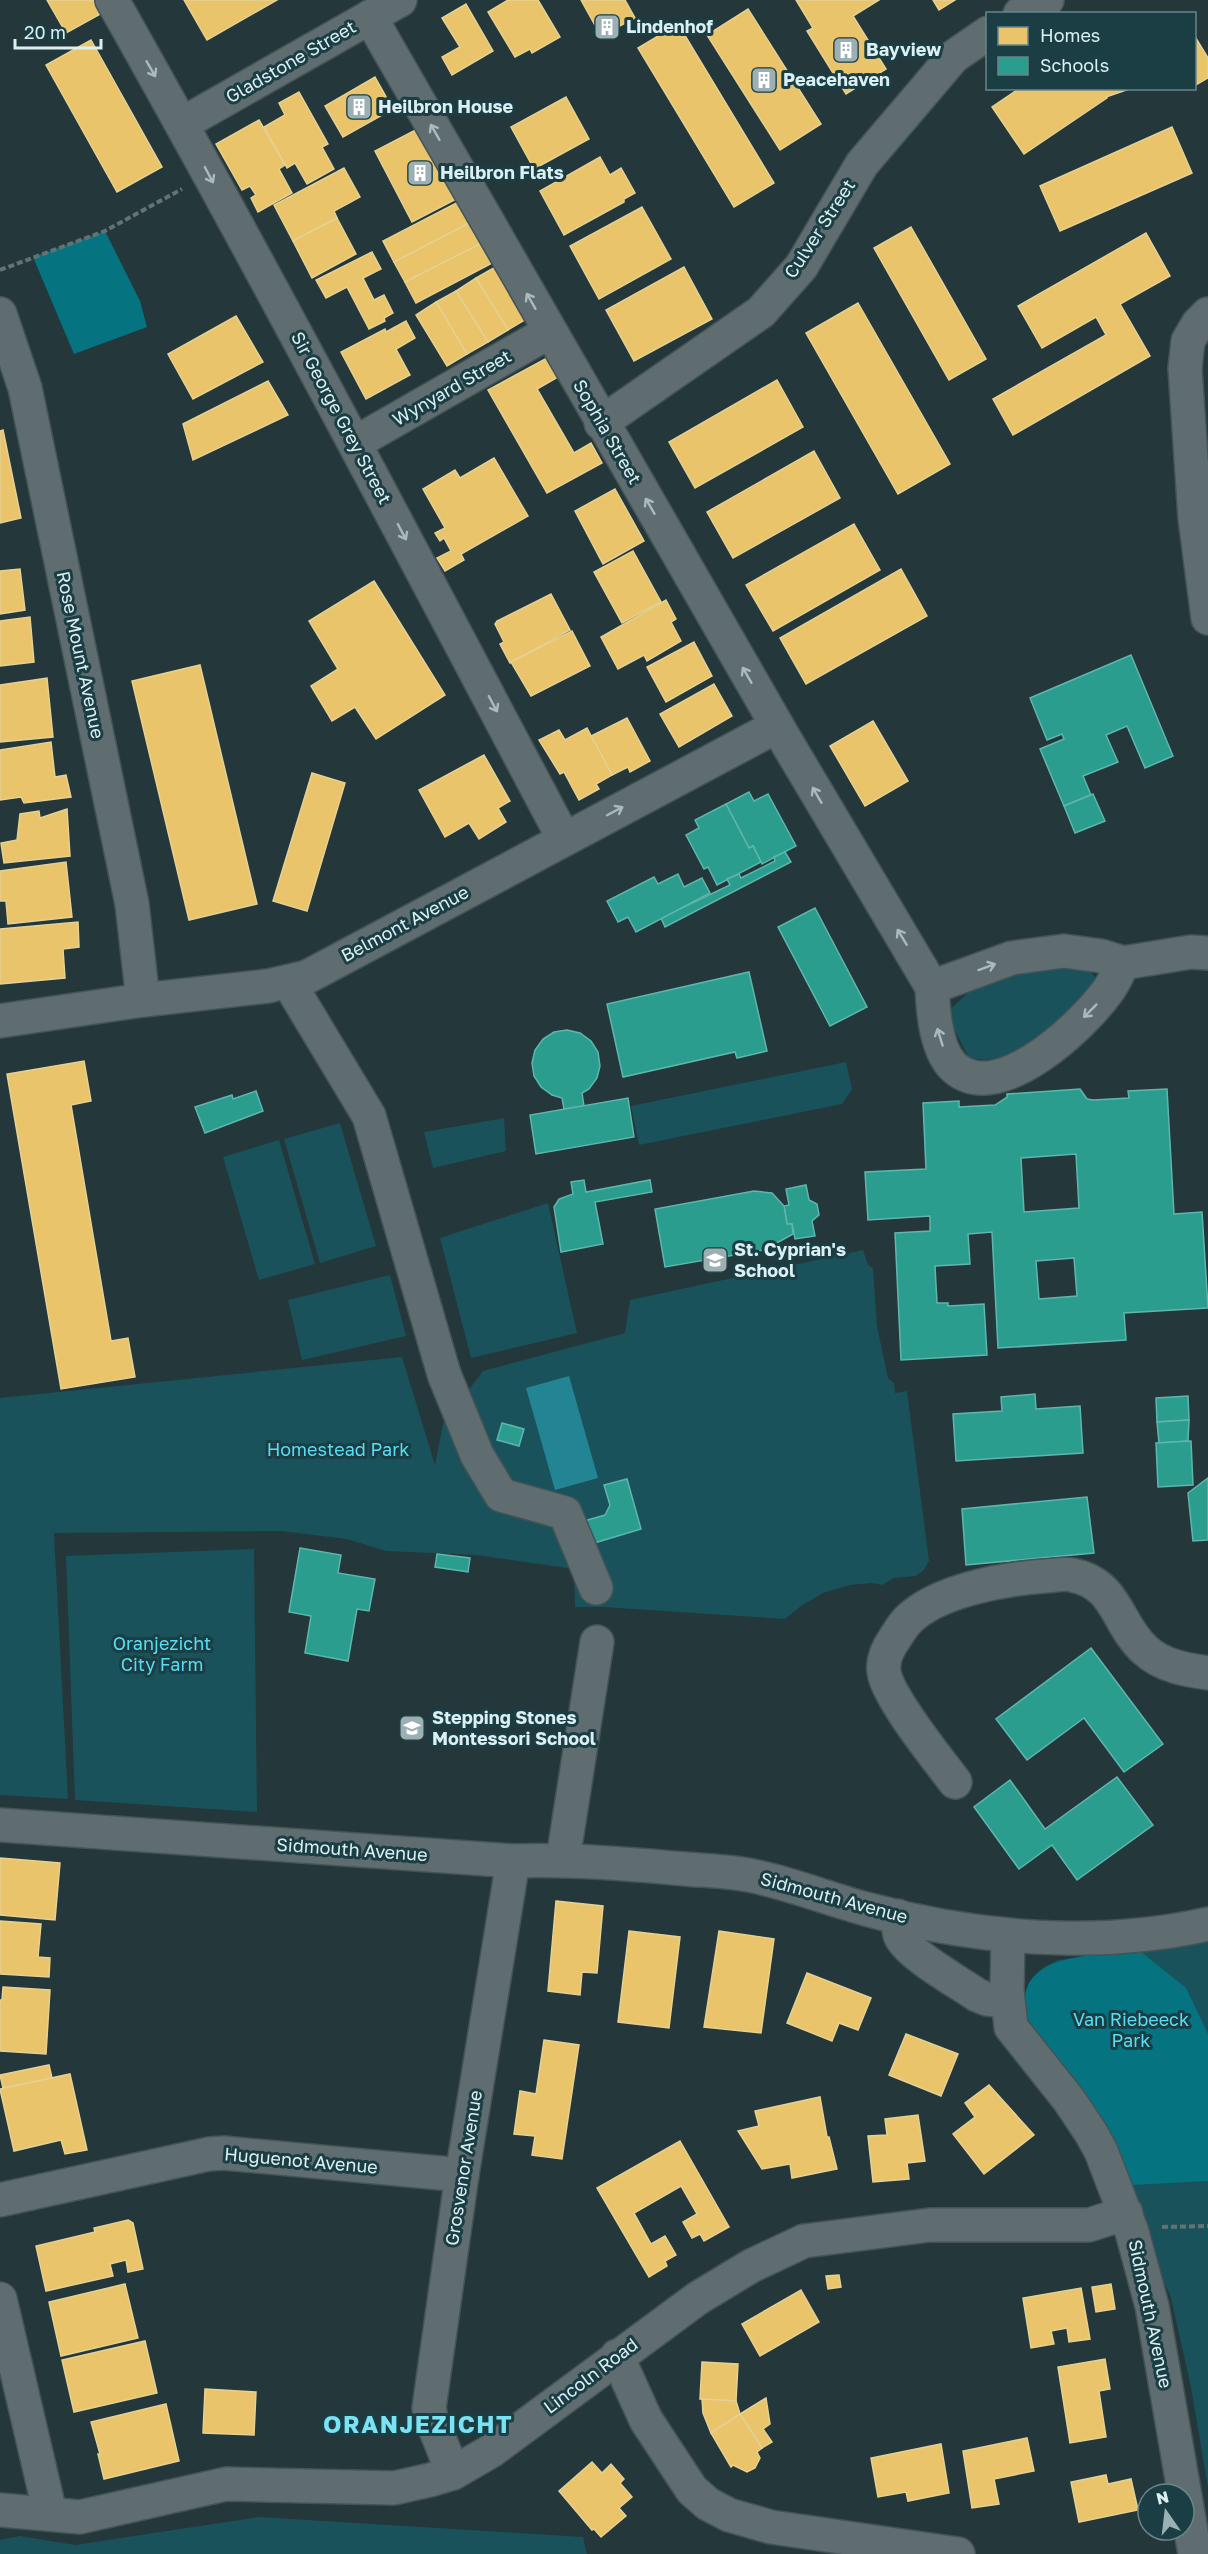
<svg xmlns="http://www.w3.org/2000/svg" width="1208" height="2554" viewBox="0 0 1208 2554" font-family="'Golos Text',sans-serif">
<rect width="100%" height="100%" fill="#24373a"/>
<g fill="#1a525b">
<path d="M1085,966L1096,978C1083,1015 1033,1046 997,1058C989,1061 977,1059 969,1058L946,1013L979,983L1010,968Z"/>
<polygon points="846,1062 852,1089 842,1104 639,1145 631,1106"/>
<polygon points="504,1118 506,1151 433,1168 424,1132"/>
<polygon points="340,1123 376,1246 320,1263 284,1139"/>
<polygon points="279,1140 315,1264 259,1280 223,1157"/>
<polygon points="548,1203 577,1333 471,1358 440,1238"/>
<polygon points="863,1250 868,1265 873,1268 877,1326 888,1378 894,1383 895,1393 907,1391 929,1561 923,1571 915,1576 894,1578 882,1585 872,1583 850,1585 823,1593 801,1606 785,1619 602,1607 575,1607 574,1569 476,1555 386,1551 347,1539 281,1531 54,1533 68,1799 0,1795 0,1398 402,1357 435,1465 443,1424 483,1371 625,1333 630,1300"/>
<polygon points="390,1275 406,1336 302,1360 288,1300"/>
<polygon points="254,1549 257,1812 75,1800 66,1556"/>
<polygon points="1208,1938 1208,2488 1191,2387 1170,2294 1158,2273 1028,1984 1043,1968 1058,1960 1141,1952"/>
<polygon points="259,2517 583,2537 587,2554 0,2554 0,2540 20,2536 75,2545"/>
</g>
<g fill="#057380">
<polygon points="105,231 140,301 147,327 74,354 33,257"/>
<path d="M1141,1952L1186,1988L1208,2034V2181L1131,2185L1030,2029C1028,2021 1025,2013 1025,2006C1020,1950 1105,1955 1141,1952Z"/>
</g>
<polygon fill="#238493" points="569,1376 598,1478 555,1490 526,1388"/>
<g fill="#e9c46a" stroke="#e5d193" stroke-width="1.5">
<polygon points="47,0 98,0 104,12 66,33"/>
<polygon points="184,0 277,0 207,40"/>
<polygon points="508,0 538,0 560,37 532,53 530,49 515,57 488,12"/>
<polygon points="581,0 625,0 635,18 601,36"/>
<polygon points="796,0 879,0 853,16 886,69 846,94 807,31 813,28"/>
<polygon points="933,0 955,0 939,10"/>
<polygon points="466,4 493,51 452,75 442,57 460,47 442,18"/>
<polygon points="748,9 821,124 780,150 707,35"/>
<polygon points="678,24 774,183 734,207 638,48"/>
<polygon points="1194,35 1208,58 1208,78 1194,86"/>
<polygon points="91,40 162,167 117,192 46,65"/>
<polygon points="375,77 393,109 343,137 325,106"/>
<polygon points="1020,88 1132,88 1106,97 1107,98 1024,154 992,107"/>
<polygon points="299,92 328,144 322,147 334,169 307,184 295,163 287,168 264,127 285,115 279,103"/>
<polygon points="566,97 589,139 534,169 511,127"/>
<polygon points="259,120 285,165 279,169 292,193 258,212 251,198 256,195 250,186 242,190 216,144"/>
<polygon points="429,123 466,194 412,222 375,151"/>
<polygon points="1172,127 1192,173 1060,231 1040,186"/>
<polygon points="600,157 610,175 621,168 635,193 624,199 624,202 564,235 540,191"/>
<polygon points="344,168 360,197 334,211 337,218 293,241 274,205"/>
<polygon points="466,198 477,219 394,262 383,241"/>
<polygon points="642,207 671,259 599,299 570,246"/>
<polygon points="337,218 356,254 312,278 293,241"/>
<polygon points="477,219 488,240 405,282 394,262"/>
<polygon points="911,227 986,359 949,380 874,248"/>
<polygon points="1146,233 1170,276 1120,304 1150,356 1013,435 993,399 1106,335 1096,317 1042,348 1018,306"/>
<polygon points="488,240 498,260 416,303 405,282"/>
<polygon points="372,252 381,269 363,278 374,300 384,295 393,313 384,318 385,321 369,329 347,287 326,298 316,280"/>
<polygon points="497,266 528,318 508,330 476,278"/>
<polygon points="684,267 712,319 634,361 606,310"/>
<polygon points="476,278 508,330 488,342 456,291"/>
<polygon points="456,291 488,342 467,354 436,302"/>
<polygon points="436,302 467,354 447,366 416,315"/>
<polygon points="858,303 950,464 898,494 806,333"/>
<polygon points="236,316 263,362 193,399 168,354"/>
<polygon points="406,321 415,338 396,349 410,375 366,399 341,352 385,329 386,332"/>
<polygon points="547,358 558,377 537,389 574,453 591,443 602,463 547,493 488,390"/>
<polygon points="777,380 803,427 695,488 669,442"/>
<polygon points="268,381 288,415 193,460 183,424"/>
<polygon points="3,430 21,518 0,523 0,431"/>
<polygon points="814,451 840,498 733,558 707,512"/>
<polygon points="494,458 528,516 461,554 464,560 445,571 437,558 451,551 444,538 440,541 435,533 445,528 423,489 455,470 460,478"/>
<polygon points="615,489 644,541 603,564 575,511"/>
<polygon points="854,524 880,570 773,631 746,585"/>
<polygon points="633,551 661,602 622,623 594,572"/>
<polygon points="20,569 25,610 0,614 0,571"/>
<polygon points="901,569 927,616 806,684 780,638"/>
<polygon points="374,581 445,695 376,739 355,707 332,721 311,686 338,669 309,621"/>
<polygon points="551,594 570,630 510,663 500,644 504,642 495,624 497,621"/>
<polygon points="666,600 676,619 671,622 681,641 647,661 644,655 618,669 601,637"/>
<polygon points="30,617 34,662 0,666 0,621"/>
<polygon points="572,631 590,666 531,696 511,662"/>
<polygon points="694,642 712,676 666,702 647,667"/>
<polygon points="200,665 257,904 189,920 132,681"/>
<polygon points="47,678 53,737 0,742 0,685"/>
<polygon points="714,684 732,716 679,747 660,714"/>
<polygon points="627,718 650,761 630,772 628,767 612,775 591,736"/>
<polygon points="873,721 908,781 865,806 830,746"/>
<polygon points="587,728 612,775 596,784 599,789 579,800 564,772 560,774 539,740 559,730 565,740"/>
<polygon points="51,742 55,777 66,775 71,797 24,803 21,797 0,800 0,750"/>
<polygon points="484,755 510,801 498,808 506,822 479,839 469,823 445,837 419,790"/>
<polygon points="312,773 345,783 307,911 273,901"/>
<polygon points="67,809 70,856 4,863 1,843 17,840 20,814 39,811 40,818"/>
<polygon points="66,862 72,917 8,924 6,901 0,901 0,871"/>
<polygon points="78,922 79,947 63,949 65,978 0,984 0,929"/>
<polygon points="84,1061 91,1101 71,1105 111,1341 128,1338 135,1377 61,1389 7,1074"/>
<polygon points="0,1858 60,1863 55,1920 0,1915"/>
<polygon points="556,1901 603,1906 597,1973 582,1972 580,1995 548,1991"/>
<polygon points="0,1921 41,1924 38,1957 50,1958 49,1977 0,1974"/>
<polygon points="629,1931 680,1937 669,2028 618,2022"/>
<polygon points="719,1931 774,1939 761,2033 704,2027"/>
<polygon points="807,1973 871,1998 858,2030 839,2023 832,2041 787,2023"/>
<polygon points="3,1987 50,1990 46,2054 0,2051 0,2000 2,2000"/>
<polygon points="906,2034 958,2054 941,2096 889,2075"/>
<polygon points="544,2040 579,2045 562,2159 532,2155 535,2136 514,2134 520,2091 536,2094"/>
<polygon points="49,2065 52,2078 3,2088 0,2075"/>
<polygon points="70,2074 87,2150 65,2154 61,2140 14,2151 0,2089"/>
<polygon points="989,2085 1034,2135 984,2174 953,2134 975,2117 965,2103"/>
<polygon points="820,2097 827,2137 829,2137 837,2169 792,2178 790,2164 762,2169 738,2131 759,2126 755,2111"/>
<polygon points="918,2115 925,2161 907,2163 909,2179 873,2182 868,2136 887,2135 885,2119"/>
<polygon points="680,2141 729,2227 704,2241 700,2234 692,2238 683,2222 697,2214 681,2186 634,2213 651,2244 665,2236 676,2255 665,2261 667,2266 649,2277 597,2188"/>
<polygon points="128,2220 133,2223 143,2269 128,2272 126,2260 110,2264 113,2276 46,2291 36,2246 95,2232 94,2228"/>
<polygon points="839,2275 841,2287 828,2289 826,2276"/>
<polygon points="125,2284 138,2338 61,2356 49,2302"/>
<polygon points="1111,2284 1115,2309 1096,2312 1092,2287"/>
<polygon points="1081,2288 1090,2339 1069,2342 1067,2328 1051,2331 1054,2344 1031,2348 1023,2298"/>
<polygon points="801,2290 819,2322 760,2356 742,2324"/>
<polygon points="145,2341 157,2393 74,2412 62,2360"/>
<polygon points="1105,2359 1110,2389 1099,2391 1106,2437 1070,2443 1058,2367"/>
<polygon points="702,2362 738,2364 736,2401 700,2399"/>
<polygon points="205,2389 256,2392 254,2435 203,2433"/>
<polygon points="766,2398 770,2424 763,2429 772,2442 762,2448 740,2414"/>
<polygon points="702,2399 736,2401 740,2414 711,2433 703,2413"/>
<polygon points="166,2404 179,2461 104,2479 98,2454 100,2454 91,2422"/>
<polygon points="740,2414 762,2448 757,2452 760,2458 755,2468 747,2472 733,2465 731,2467 711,2433"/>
<polygon points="1027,2438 1034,2471 994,2479 999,2504 972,2508 963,2451"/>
<polygon points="941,2444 949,2493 908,2501 906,2492 878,2497 871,2458"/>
<polygon points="592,2462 602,2473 611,2464 624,2479 620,2483 632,2497 619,2508 626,2516 601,2537 594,2529 592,2530 559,2491"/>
<polygon points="1106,2475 1108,2484 1131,2479 1138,2510 1079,2522 1071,2482"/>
</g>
<g fill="#2a9d8f" stroke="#5fb6ad" stroke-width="1.5" fill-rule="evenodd">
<polygon points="1131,655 1173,756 1145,768 1127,726 1106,735 1118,762 1083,776 1091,795 1064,806 1040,749 1064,739 1062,734 1047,740 1030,698"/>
<polygon points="749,792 754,801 768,794 796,846 762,864 753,846 749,848 726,804"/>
<polygon points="1093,794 1105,821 1075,833 1064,806"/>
<polygon points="726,804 749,848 753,846 761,862 717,885 708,867 704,869 686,835 699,828 695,820"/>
<polygon points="785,852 791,862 665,927 661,918 730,885 727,879 739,874 741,878 775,861 774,857"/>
<polygon points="678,874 684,887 702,878 710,893 636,932 628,917 618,922 607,901 654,877 658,884"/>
<polygon points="815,908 867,1007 830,1026 778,927"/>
<polygon points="749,972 767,1051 737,1058 735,1052 623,1077 607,1004"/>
<polygon points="567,1030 580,1033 591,1041 598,1052 600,1066 597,1078 589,1089 582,1093 584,1106 564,1109 562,1098 552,1095 541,1087 534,1076 532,1063 535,1050 543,1039 554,1032"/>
<path d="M1080,1089L1087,1099L1093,1100L1129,1098L1128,1091L1167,1089L1174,1214L1202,1212L1208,1308L1124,1313L1126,1340L998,1348L992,1232L968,1234L970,1264L935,1266L937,1303H948V1306L984,1304L987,1355L901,1360L895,1233L930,1231V1216L868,1220L865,1172L926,1169L923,1103L959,1101V1107L995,1105L1007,1097V1094ZM1076,1154L1079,1208L1024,1212L1021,1158ZM1074,1258L1077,1296L1039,1299L1036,1261Z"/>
<polygon points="256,1091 263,1111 205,1133 195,1107 232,1095 233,1099"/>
<polygon points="628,1098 634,1137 536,1154 530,1115"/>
<polygon points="584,1180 586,1192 650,1180 652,1192 595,1202 603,1244 561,1252 554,1207 559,1199 573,1194 571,1182"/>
<polygon points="806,1185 809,1200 817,1204 819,1215 812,1221 815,1236 795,1239 792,1224 787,1224 784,1206 789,1205 786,1189"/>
<polygon points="754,1191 772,1193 784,1206 787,1224 792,1224 793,1234 764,1250 665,1267 655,1209"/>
<polygon points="1035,1394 1036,1409 1080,1406 1083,1453 956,1461 953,1414 1002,1411 1001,1397"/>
<polygon points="1188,1396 1189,1420 1157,1422 1156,1398"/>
<polygon points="1189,1420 1188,1441 1159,1443 1157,1422"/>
<polygon points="502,1423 524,1429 519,1446 497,1440"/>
<polygon points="1191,1441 1193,1485 1158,1487 1156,1443"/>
<polygon points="1208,1478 1208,1540 1193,1541 1188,1493"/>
<polygon points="627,1479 641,1529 591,1544 584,1521 605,1515 610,1505 604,1485"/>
<polygon points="1087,1497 1094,1553 966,1565 962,1509"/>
<polygon points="300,1548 341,1555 338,1573 375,1579 369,1611 357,1609 348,1661 305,1653 311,1616 289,1612"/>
<polygon points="437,1554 470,1558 468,1572 435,1567"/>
<polygon points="1091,1648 1163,1744 1124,1772 1084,1718 1027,1760 996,1719"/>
<polygon points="1117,1777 1153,1825 1077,1880 1052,1845 1019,1869 974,1807 1010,1780 1045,1829"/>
</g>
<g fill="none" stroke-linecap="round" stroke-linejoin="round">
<g stroke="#435356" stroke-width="36">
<g id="minor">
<path d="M112,0C268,276 415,558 564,839"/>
<polyline points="1020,14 1047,0"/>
<path d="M370,17L783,736L932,987C933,1011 936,1053 956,1069C1000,1105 1083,1025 1107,992C1114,983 1118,973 1123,963"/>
<polyline points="182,124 400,0"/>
<polyline points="0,314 25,388 132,904 143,1000"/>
<polyline points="1208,314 1198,324 1188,341 1185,368 1195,518 1208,618"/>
<polyline points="601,423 761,312 801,267 862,164 953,57 988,33"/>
<polyline points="355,443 549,332"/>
<polyline points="289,983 369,1116 444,1374 477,1455 501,1495 565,1513 596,1588"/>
<polyline points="932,987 1012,958 1064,951 1101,956 1123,963 1191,952 1208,953"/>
<polyline points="0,1021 143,1000 268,986 307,977 777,726"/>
<path d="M955,1782C937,1758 888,1698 884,1672C882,1659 888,1648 895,1638C899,1632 903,1625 908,1620C938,1590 1005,1579 1044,1576C1053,1576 1063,1573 1072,1575C1118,1584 1116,1624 1145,1650C1162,1666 1187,1670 1208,1673"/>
<path d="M0,1825L513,1861C571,1859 628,1864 685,1869C708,1871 731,1871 753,1876C791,1884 829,1899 866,1909C976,1939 1096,1949 1208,1924"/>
<polyline points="563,1859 597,1642"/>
<path d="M898,1916C899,1922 898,1930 900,1935C906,1953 960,1983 977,1995L987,1999L1008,2001"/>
<polyline points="1008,1936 1007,1991 1011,2027 1069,2100 1091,2133 1101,2151 1132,2232 1152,2306 1195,2554"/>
<polyline points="0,2200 209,2154 224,2153 462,2175"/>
<polyline points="0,2299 50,2513"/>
<polyline points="617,2356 646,2420 692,2490 708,2504 729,2515 771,2527 958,2554"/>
<polyline points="453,2473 431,2418 429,2408 462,2175 513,1861"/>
<polyline points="0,2510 80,2517 226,2484 394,2488 430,2480 453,2473 491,2451 698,2298 751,2266 804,2241 930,2225 1089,2225 1126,2213"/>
</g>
</g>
<g stroke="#657274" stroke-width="4" stroke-dasharray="6 3" stroke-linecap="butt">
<polyline points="0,270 105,231 182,189"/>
<polyline points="1162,2227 1208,2226"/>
</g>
<use href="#minor" stroke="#5f6d70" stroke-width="33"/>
</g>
<defs><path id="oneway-shaft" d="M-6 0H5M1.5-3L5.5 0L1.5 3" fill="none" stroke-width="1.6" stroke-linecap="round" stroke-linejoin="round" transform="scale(1.5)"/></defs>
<g stroke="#aabbbf">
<use href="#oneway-shaft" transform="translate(151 69) rotate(60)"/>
<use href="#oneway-shaft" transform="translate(435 132) rotate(-120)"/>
<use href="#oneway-shaft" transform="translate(209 175) rotate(62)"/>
<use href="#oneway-shaft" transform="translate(531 301) rotate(-120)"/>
<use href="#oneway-shaft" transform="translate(650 506) rotate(-120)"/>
<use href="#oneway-shaft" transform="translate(402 532) rotate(62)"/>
<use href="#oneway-shaft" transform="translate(747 675) rotate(-120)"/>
<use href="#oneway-shaft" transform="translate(493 704) rotate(62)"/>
<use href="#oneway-shaft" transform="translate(817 795) rotate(-120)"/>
<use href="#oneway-shaft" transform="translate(615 811) rotate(-28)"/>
<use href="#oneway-shaft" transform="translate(902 937) rotate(-121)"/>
<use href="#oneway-shaft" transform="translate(987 967) rotate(-20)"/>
<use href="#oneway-shaft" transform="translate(1090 1011) rotate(135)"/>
<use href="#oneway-shaft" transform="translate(940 1037) rotate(-107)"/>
</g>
<defs>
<g id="building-square" transform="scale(1.35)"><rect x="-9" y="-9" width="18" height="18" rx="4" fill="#9cafb2" stroke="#1a3e44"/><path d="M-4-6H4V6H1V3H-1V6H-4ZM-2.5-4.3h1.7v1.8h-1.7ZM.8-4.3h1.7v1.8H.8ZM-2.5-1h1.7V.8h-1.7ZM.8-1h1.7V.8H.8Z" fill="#fff"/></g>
<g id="school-square" transform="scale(1.35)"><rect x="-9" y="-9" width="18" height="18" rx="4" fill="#9cafb2" stroke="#1a3e44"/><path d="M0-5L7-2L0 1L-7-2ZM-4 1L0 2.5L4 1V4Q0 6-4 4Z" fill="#fff"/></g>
</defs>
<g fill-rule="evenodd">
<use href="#building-square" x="607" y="27"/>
<use href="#building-square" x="846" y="50"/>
<use href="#building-square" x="764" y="80"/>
<use href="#building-square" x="359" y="107"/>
<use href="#building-square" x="420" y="173"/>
<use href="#school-square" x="715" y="1260"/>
<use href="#school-square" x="412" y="1728"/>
</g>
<g text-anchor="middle" stroke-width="6" stroke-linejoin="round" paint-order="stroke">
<g font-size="18" font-weight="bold" fill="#dceff3" stroke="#1a3e44" text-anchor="start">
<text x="626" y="33">Lindenhof</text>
<text x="866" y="56">Bayview</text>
<text x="783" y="86">Peacehaven</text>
<text x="378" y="113">Heilbron House</text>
<text x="440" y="179">Heilbron Flats</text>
<text x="734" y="1256">St. Cyprian's<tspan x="734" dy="21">School</tspan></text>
<text x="432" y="1724">Stepping Stones<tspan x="432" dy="21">Montessori School</tspan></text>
</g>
<g font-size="18" fill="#dceff3" stroke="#1a3e44">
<text transform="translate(291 62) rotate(-30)" y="6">Gladstone Street</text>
<text transform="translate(820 229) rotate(-57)" y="6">Culver Street</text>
<text transform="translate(452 388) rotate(-30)" y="6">Wynyard Street</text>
<text transform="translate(341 418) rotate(62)" y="6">Sir George Grey Street</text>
<text transform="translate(607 432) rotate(60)" y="6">Sophia Street</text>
<text transform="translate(80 655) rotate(78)" y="6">Rose Mount Avenue</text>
<text transform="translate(405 924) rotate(-28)" y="6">Belmont Avenue</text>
<text transform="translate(352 1850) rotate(4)" y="6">Sidmouth Avenue</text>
<text transform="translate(834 1898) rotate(15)" y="6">Sidmouth Avenue</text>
<text transform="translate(301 2161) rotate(5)" y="6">Huguenot Avenue</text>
<text transform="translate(464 2168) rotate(-81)" y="6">Grosvenor Avenue</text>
<text transform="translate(1150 2314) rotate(78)" y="6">Sidmouth Avenue</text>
<text transform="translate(591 2376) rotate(-37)" y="6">Lincoln Road</text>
</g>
<g font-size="18" fill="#5addf2" stroke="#1a3e44">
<text x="338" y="1456">Homestead Park</text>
<text x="162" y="1650">Oranjezicht<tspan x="162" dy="21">City Farm</tspan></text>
<text x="1131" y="2026">Van Riebeeck<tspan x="1131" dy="21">Park</tspan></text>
</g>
<g font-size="24" font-weight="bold" letter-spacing="1.5" fill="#79e2f3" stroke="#1a3e44">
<text x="418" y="2433">ORANJEZICHT</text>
</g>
</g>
<rect x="986" y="12" width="210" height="78" fill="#1a3e44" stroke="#68858a" stroke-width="1.5"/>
<rect x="998" y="27" width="30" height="18" fill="#e9c46a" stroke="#68858a" stroke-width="1.5"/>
<text x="1040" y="42" font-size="18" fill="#dceff3">Homes</text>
<rect x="998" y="57" width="30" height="18" fill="#2a9d8f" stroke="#68858a" stroke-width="1.5"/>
<text x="1040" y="72" font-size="18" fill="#dceff3">Schools</text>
<g transform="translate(1166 2512) rotate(346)"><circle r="28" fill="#1a3e44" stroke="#68858a" stroke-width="1.5"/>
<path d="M0-4.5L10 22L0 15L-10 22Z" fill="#9cafb2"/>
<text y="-9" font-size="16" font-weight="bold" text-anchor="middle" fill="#dceff3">N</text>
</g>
<path d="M15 39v9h86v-9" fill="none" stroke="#dceff3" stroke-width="3"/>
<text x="24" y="39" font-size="18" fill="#dceff3" stroke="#1a3e44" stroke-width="4.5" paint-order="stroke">20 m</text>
</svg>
